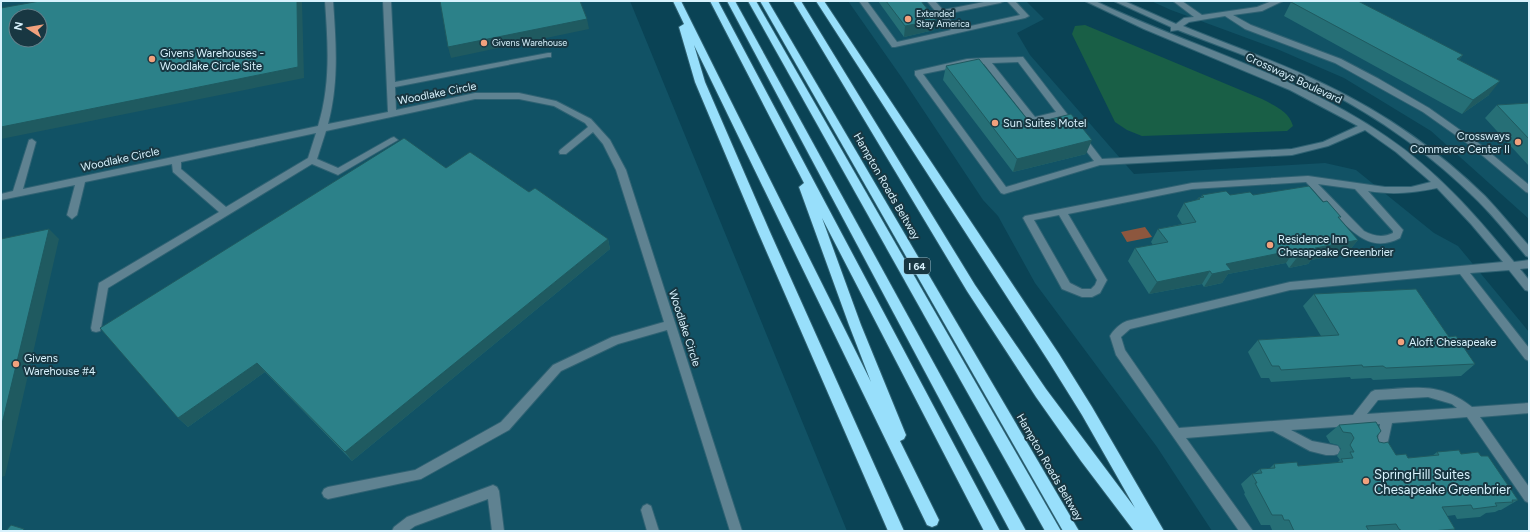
<svg xmlns="http://www.w3.org/2000/svg" width="1530" height="532" viewBox="0 0 1530 532" font-family="Figtree,sans-serif">
<rect width="100%" height="100%" fill="#0a4355"/>
<g fill="#115265" fill-rule="evenodd">
<path d="M1,1H630L847,531H1ZM16,16H40V40H16Z"/>
<polygon points="848,1 1026,1 1044,19 1017,33 1030,55 1134,174 1325,163 1356,170 1434,233 1458,246 1529,332 1529,531 1212,531 1157,447 1035,283 998,216 983,200 902,78"/>
<polygon points="1151,1 1529,1 1529,219 1431,131 1344,78 1277,49 1171,10"/>
</g>
<polygon fill="#8d573e" points="1145,227 1152,237 1127,242 1121,232"/>
<path fill="#195f46" d="M1085,25L1262,99C1275,106 1289,111 1293,126L1287,131L1142,136L1127,130L1115,122L1072,34L1075,26Z"/>
<g fill="none" stroke-linecap="round" stroke-linejoin="round">
<g stroke="#2f6273" stroke-width="2">
<g id="minor">
<path d="M325,1H333C336,43 339,83 328,124L388,112L383,1H391L395,82L548,53H551V57H548L395,87L396,110L475,93H519L556,101L591,119L610,140L626,170L742,531H730L667,330L618,344L561,371L509,430L421,479L328,499L324,497L322,493L324,489L328,487L415,470L501,422L553,365L612,337L664,322L616,170L603,144L593,132L566,154H560L559,152L560,150L588,127L585,123L554,106L519,99H475L326,131L317,159L338,168L391,138L394,137L398,140L338,175L312,164L108,288L101,328L100,331L96,332L92,331L91,328L99,283L219,212L173,172L172,164L85,182L77,215L72,219L67,215L75,185L1,200V194L13,191L29,140L32,139L36,142L23,189L318,126C331,84 328,44 325,1ZM316,133L308,158L226,207L181,169V162Z"/>
<polygon points="859,1 867,1 897,42 951,30 927,1 935,1 943,10 989,1 1004,1 1000,3 946,14 957,29 1020,15 1007,1 1015,1 1029,16 1025,18 895,47 892,47"/>
<path d="M1085,1H1095C1192,47 1299,76 1387,137C1437,171 1476,215 1514,262L1529,260V268L1520,269L1529,280V291L1525,290L1509,270L1470,273L1529,348V361L1525,359L1460,274L1290,290L1130,329L1121,337L1125,350L1179,428L1353,415L1371,392L1375,390C1413,388 1440,381 1472,407L1529,403V413L1480,417L1529,487V503L1525,501L1467,417L1392,423L1387,446L1371,453L1367,452L1365,448L1367,444L1378,439L1380,424L1291,430L1312,441L1338,446L1340,450L1338,454L1334,455H1326L1310,451L1273,431L1186,438L1253,531H1239L1116,355L1110,336C1113,330 1121,323 1127,321L1290,282L1503,262L1471,224L1437,188C1412,193 1393,195 1368,191L1403,230L1400,238C1372,253 1354,234 1335,214C1325,203 1316,193 1306,182L1192,189L1068,214L1107,280L1100,293L1092,297H1082L1062,289L1023,218L1025,216L1192,183L1308,176L1385,187H1411L1431,182L1396,152L1365,130L1328,146L1292,155L1100,165L1004,194L1001,193L915,75V71L967,59L985,58L1023,57L1102,159L1292,149L1323,142L1358,126L1290,90L1144,29ZM1018,62L1056,112L1035,117L992,63ZM984,64L1030,122L1033,123L1060,117L1094,161L1006,187L923,74L967,65ZM1318,184L1355,189L1393,231V233C1383,238 1373,236 1364,231ZM1059,215L1097,280L1095,285L1091,289H1082L1070,283L1034,220ZM1428,397L1452,404L1457,408L1367,414L1378,400Z"/>
<path d="M1114,1H1124L1176,24L1184,18L1194,17L1173,1H1182L1202,15L1257,7L1272,1H1283L1262,11L1233,15L1251,25L1341,59L1379,79L1429,108L1477,142L1529,185V193L1526,192L1471,146L1423,112L1335,63L1245,29L1225,16L1189,22L1183,26C1231,46 1280,62 1326,85C1384,113 1439,151 1485,196C1500,212 1514,229 1529,246V257L1526,256C1510,237 1495,218 1478,201C1432,155 1378,117 1321,88C1275,65 1225,49 1178,30L1171,31V27Z"/>
<polygon points="493,485 497,487 499,491 504,531 492,531 488,499 415,526 408,531 392,531 394,527 407,517"/>
<polygon points="647,504 651,506 659,531 647,531 641,510 643,506"/>
</g>
</g>
<g stroke="#2f6273" stroke-width="2">
<g id="highway">
<polygon points="673,1 681,1 871,382 849,325 799,187 804,183 710,1 718,1 1000,531 984,531 822,218 861,325 906,435 904,439 900,441 939,520 937,525 932,527 927,525 694,45 705,82 770,232 904,531 888,531 758,232 695,82 679,27 684,24"/>
<polygon points="727,1 735,1 1026,531 1010,531"/>
<polygon points="748,1 756,1 1061,531 1045,531"/>
<polygon points="760,1 768,1 1079,531 1063,531"/>
<polygon points="793,1 801,1 975,285 1046,389 1135,508 1082,415 1049,362 816,1 824,1 1059,354 1092,407 1164,531 1134,531 1081,461 1036,397 967,291"/>
</g>
</g>
<use href="#minor" fill="#5f8291" fill-rule="evenodd"/>
<use href="#highway" fill="#98dffb" fill-rule="evenodd"/>
</g>
<g fill="#266f76">
<polygon points="878,1 921,1 934,30 904,37"/>
<polygon points="1291,2 1463,55 1459,60 1489,95 1462,114 1284,16"/>
<polygon points="946,66 1031,124 1086,154 1013,172 943,80"/>
<polygon points="1529,103 1529,166 1485,118 1497,105"/>
<polygon points="446,168 529,192 608,239 610,249 352,461 265,372 188,427 178,418"/>
<polygon points="1202,195 1253,195 1323,202 1339,219 1358,240 1347,253 1311,260 1308,264 1289,268 1286,263 1228,274 1222,283 1204,287 1202,284 1149,294 1128,261 1135,248 1153,245 1151,242 1158,229 1182,224 1177,216 1184,203 1197,200 1198,198 1201,197"/>
<polygon points="1314,294 1449,337 1475,364 1461,376 1373,380 1371,378 1351,379 1350,377 1271,382 1269,378 1261,378 1248,352 1258,340 1321,336 1303,306"/>
<polygon points="1339,425 1377,436 1379,442 1396,455 1408,458 1432,456 1437,452 1461,454 1481,456 1518,500 1501,510 1499,510 1495,512 1486,513 1480,517 1457,519 1455,515 1447,516 1455,529 1452,531 1277,531 1277,530 1272,530 1270,525 1261,525 1244,494 1245,493 1241,484 1252,474 1255,473 1260,469 1270,468 1274,464 1298,466 1337,463 1340,460 1337,456 1341,449 1338,445 1330,443 1326,436"/>
</g>
<g fill="#1f5a60">
<polygon points="297,1 302,1 304,78 1,139 1,127"/>
<polygon points="587,19 589,29 451,58 448,47"/>
<polygon points="936,20 934,30 904,37 905,26"/>
<polygon points="1463,55 1453,68 1457,59"/>
<polygon points="1500,81 1489,95 1462,114 1473,100"/>
<polygon points="1092,140 1086,154 1013,172 1017,159"/>
<polygon points="49,229 59,239 5,476 1,477 1,428"/>
<polygon points="608,239 610,249 352,461 345,452"/>
<polygon points="1358,240 1347,253 1311,260 1308,264 1289,268 1299,255 1315,248"/>
<polygon points="1295,250 1286,263 1228,274 1222,283 1204,287 1212,274 1226,264"/>
<polygon points="1210,271 1202,284 1149,294 1157,282"/>
<polygon points="257,363 265,372 188,427 178,418"/>
</g>
<g fill="#2c8189" stroke="#1f5a60" fill-rule="evenodd">
<path d="M40,1H297L298,67L1,127V8ZM16,16H40V40H16Z"/>
<polygon points="440,1 580,1 587,19 448,47"/>
<polygon points="886,1 921,1 936,20 905,26"/>
<polygon points="1294,1 1358,1 1463,55 1457,59 1500,81 1473,100 1291,2"/>
<polygon points="979,59 1031,124 1071,114 1092,140 1017,159 946,66"/>
<polygon points="1529,103 1529,139 1497,105"/>
<polygon points="404,138 446,168 470,152 529,192 535,188 608,239 345,452 257,363 178,418 100,328"/>
<polygon points="1309,186 1323,202 1327,201 1341,217 1338,217 1358,240 1315,248 1318,252 1299,255 1295,250 1226,264 1231,270 1212,274 1210,271 1157,282 1135,248 1168,242 1158,229 1196,222 1184,203 1200,199 1198,198 1204,197 1202,195 1226,191 1230,195 1250,192 1253,195"/>
<polygon points="49,229 1,428 1,239"/>
<polygon points="1416,289 1449,337 1456,336 1475,364 1386,368 1383,366 1363,367 1362,365 1281,370 1279,366 1272,366 1258,340 1339,335 1314,294"/>
<polygon points="1376,422 1381,431 1377,436 1379,442 1384,443 1388,442 1396,455 1406,454 1408,458 1439,455 1437,452 1459,450 1461,454 1478,452 1481,456 1488,456 1518,500 1512,500 1513,502 1495,503 1497,506 1473,509 1471,505 1442,507 1455,529 1432,531 1402,531 1399,529 1396,524 1366,526 1369,531 1294,531 1289,520 1284,520 1282,515 1272,515 1255,483 1257,483 1252,474 1262,473 1260,469 1275,468 1274,464 1297,462 1298,466 1343,462 1341,459 1353,458 1350,452 1354,452 1350,445 1354,438 1351,433 1343,432 1339,425"/>
<polygon points="11,525 24,529 23,531 6,531"/>
</g>
<g fill="#f1a17d" stroke="#183742" stroke-width="1.5">
<circle cx="908" cy="19" r="4"/>
<circle cx="484" cy="43" r="4"/>
<circle cx="152" cy="59" r="4"/>
<circle cx="995" cy="123" r="4"/>
<circle cx="1518" cy="142" r="4"/>
<circle cx="1270" cy="245" r="4"/>
<circle cx="1401" cy="342" r="4"/>
<circle cx="16" cy="364" r="4"/>
<circle cx="1366" cy="481" r="4"/>
</g>
<g text-anchor="middle" stroke-width="4" stroke-linejoin="round" paint-order="stroke">
<g font-size="9" fill="#d8f2fd" stroke="#183742" text-anchor="start">
<text x="916" y="17">Extended<tspan x="916" dy="10">Stay America</tspan></text>
<text x="492" y="46">Givens Warehouse</text>
</g>
<rect fill="#183742" stroke="#9ebac5" stroke-width="1" x="904" y="258" width="26" height="16" rx="3"/>
<g font-size="10" font-weight="bold" fill="#d8f2fd">
<text x="917" y="270">I 64</text>
</g>
<g font-size="11" fill="#d8f2fd" stroke="#183742" text-anchor="start">
<text x="160" y="57">Givens Warehouses -<tspan x="160" dy="13">Woodlake Circle Site</tspan></text>
<text x="1003" y="127">Sun Suites Motel</text>
<text x="1510" y="140" text-anchor="end">Crossways<tspan x="1510" dy="13">Commerce Center II</tspan></text>
<text x="1278" y="243">Residence Inn<tspan x="1278" dy="13">Chesapeake Greenbrier</tspan></text>
<text x="1409" y="346">Aloft Chesapeake</text>
<text x="24" y="362">Givens<tspan x="24" dy="13">Warehouse #4</tspan></text>
</g>
<g font-size="11" fill="#d8f2fd" stroke="#183742">
<text transform="translate(1294 78) rotate(25)" y="4">Crossways Boulevard</text>
<text transform="translate(437 93) rotate(-11)" y="4">Woodlake Circle</text>
<text transform="translate(120 159) rotate(-12)" y="4">Woodlake Circle</text>
<text transform="translate(887 186) rotate(60)" y="4">Hampton Roads Beltway</text>
<text transform="translate(685 328) rotate(72)" y="4">Woodlake Circle</text>
<text transform="translate(1050 467) rotate(60)" y="4">Hampton Roads Beltway</text>
</g>
<g font-size="13" fill="#d8f2fd" stroke="#183742" text-anchor="start">
<text x="1374" y="479">SpringHill Suites<tspan x="1374" dy="15">Chesapeake Greenbrier</tspan></text>
</g>
</g>
<rect width="1530" height="532" fill="none" stroke="#d8f2fd" stroke-width="4"/>
<g transform="translate(28 28) rotate(282)"><circle r="19" fill="#183742" stroke="#65828d"/>
<path d="M0-3L7 15L0 10L-7 15Z" fill="#f1a17d"/>
<text y="-6" font-size="11" font-weight="bold" text-anchor="middle" fill="#d8f2fd">N</text>
</g>
</svg>
